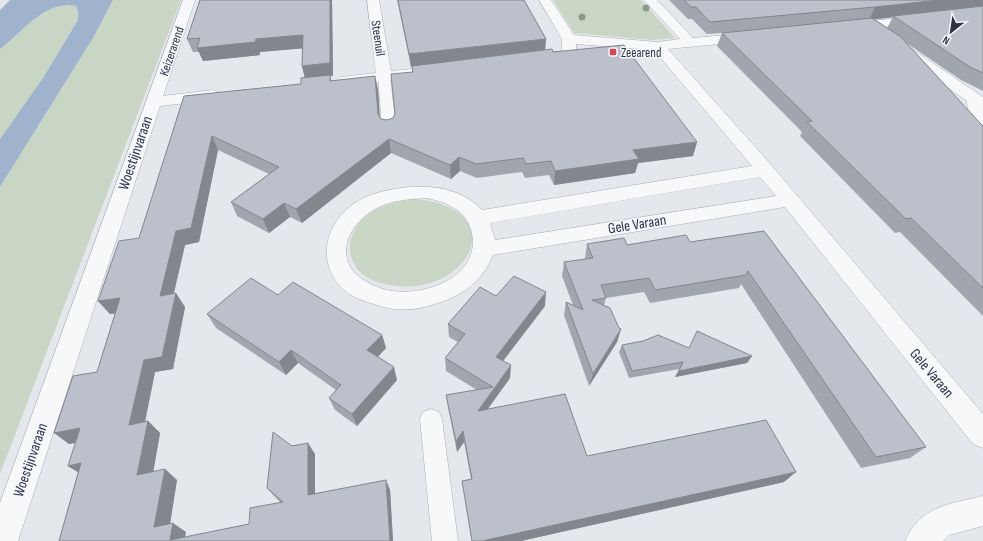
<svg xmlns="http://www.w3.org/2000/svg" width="983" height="541" viewBox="0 0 983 541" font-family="'Sofia Sans Condensed',sans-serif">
<rect width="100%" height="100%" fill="#e4e7ec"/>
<g fill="#c9d6c5">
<polygon points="113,0 181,0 0,474 0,187 93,38"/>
<polygon points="553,0 641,0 675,38 652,40 574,33"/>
<path d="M64,5L76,6L78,12V20L43,78L0,139V49C25,32 33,11 64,5Z"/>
<path d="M417,199C523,211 459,311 375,281C345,271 342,235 366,216C381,204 399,201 417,199Z"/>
</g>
<path fill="#9fb4cc" d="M10,0H113L93,38L0,187V139L43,78L78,20V12L76,6C43,0 24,32 0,49V10Z"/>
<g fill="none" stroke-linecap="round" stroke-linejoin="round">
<g stroke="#a9aeb7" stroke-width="1">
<g id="service">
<polygon points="384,72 388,73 390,76 396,128 394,131 389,132 384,131 382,128 378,76 380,73"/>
<polygon points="431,409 439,412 442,419 458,541 432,541 420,419 423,412"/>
</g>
</g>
<g stroke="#a9aeb7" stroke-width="1">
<g id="minor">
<polygon points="183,0 195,0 163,96 213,90 219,92 221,95 219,98 213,100 160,106 18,541 0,541 0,503"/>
<polygon points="367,0 379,0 391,71 422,68 427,70 430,73 427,76 346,85 341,83 338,80 341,77 376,73"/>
<path d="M539,0H551L574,35L658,42L680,39L644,0H657L693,38L749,33L754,34L756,37L754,40L749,41L668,49L772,166L983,414V448L973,444L785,207L493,255C483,280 464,295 438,303C416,311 396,312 374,304C363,301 352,297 344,290C315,263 325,223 355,203C368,194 386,190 401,188C429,184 462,188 482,210L752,166L654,50L576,44V54L574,57L543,62L538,61L536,58L538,55L562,51V39ZM760,177L776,196L495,240L490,223ZM427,198C434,200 441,201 447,204C460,210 469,219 472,233C482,281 411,303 375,286C366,282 356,276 351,268C337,245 356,218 377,208C392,200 410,199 427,198Z"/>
<polygon points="918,16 923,17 925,20 923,23 851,31 846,30 844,27 846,24 851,23"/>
<path d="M901,44L906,45L983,97V129C969,126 968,113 967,101L896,51L894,48L896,45Z"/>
<path d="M983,496V526L949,535L943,541H905C920,506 950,504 983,496Z"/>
</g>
</g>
<use href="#service" fill="#f7f8fa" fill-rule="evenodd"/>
<use href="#minor" fill="#f7f8fa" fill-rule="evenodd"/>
</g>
<g fill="#899d89">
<circle cx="646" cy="8" r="3.5"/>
<circle cx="582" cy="17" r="3.5"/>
</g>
<g fill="#a1a5ae" fill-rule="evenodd">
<polygon points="200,0 332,0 333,76 330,76 331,81 375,76 378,90 380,116 381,119 387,120 393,118 395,114 412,72 412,67 411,67 397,0 524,0 546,39 545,50 553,52 697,142 693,156 638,163 635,173 554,185 549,175 525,178 522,172 477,178 460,171 451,179 391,153 302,223 290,217 269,233 237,216 231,202 269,174 218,150 199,242 185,245 174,293 185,307 173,369 155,372 145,422 148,421 160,433 153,472 177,480 170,524 186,532 185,537 249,524 280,502 276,498 267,488 292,446 315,454 315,494 390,490 393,541 59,541 78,472 68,466 76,443 69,444 97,372 115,314 110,314 98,301 139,238 184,96 301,84 305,78 302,66 302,48 260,52 260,55 203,61 199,52 193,52 187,39"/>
<path d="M669,0H983V91L961,80L905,42L980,123L983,126V316L900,232L895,233L800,136L802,132L717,46L722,33L707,34L692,19H688ZM893,17L887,28L874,19Z"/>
<polygon points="764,231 926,447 910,458 861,468 741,284 739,288 650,303 644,292 606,298 604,305 619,328 621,329 617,342 589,386 564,315 566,302 573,305 562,276 564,262 585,259 585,258 587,244 627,245 690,242"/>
<polygon points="278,295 382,335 386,348 378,357 397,380 357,426 335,410 329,398 336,390 298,363 286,375 216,328 207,314"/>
<polygon points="496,296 545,306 503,361 510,378 488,409 587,456 784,482 521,541 472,541 462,481 471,479 464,442 457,452 448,407 446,395 477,390 446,371 445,358 458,342 449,337 448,324"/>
<polygon points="622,345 689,348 752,356 747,363 675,377 679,369 629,378 619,352"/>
</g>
<g fill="#83868d">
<polygon points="330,0 332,0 333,76 330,76 333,88 305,79 302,66"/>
<polygon points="939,0 983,0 983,7 869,20 875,7"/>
<polygon points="303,35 307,48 260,52 260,55 203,61 197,48 256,39"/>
<polygon points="546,39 545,52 411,67 409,54"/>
<polygon points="375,76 378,90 380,128 378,114"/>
<polygon points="212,136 218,150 199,242 185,245 170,309 160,296 176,231"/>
<polygon points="389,139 391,153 302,223 296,209"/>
<polygon points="697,142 693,156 638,163 635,173 554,185 555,171 633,150"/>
<polygon points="459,157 460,171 451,179 450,165"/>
<polygon points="284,203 290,217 269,233 263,219"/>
<polygon points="546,292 545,306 496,370 496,357"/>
<polygon points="176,293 185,307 173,369 155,372 142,436 129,425 144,360"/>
<polygon points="120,298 131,311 110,314 98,301"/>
<polygon points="621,329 617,342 589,386 593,374"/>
<polygon points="382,335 386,348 371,364 367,350"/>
<polygon points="291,350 298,363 286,375 279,362"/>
<polygon points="752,356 747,363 675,377 679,371"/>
<polygon points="511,365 510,378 478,422 478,411"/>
<polygon points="394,367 397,380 357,426 352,414"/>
<polygon points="148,421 160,433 151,485 137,475"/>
<polygon points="80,428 95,439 69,444 54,433"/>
<polygon points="463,431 464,442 457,452 456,441"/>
<polygon points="308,443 315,454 315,505 308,495"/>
<polygon points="81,463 84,476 68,466"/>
<polygon points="165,469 177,480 168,536 154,527"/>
<polygon points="796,472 784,482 521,541 482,541"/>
<polygon points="386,480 390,490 393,541 390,541"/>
<polygon points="173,523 186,532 184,541 170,540"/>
</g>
<g fill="#bbc0ca" stroke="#83868d">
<polygon points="200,0 330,0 330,63 302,66 303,35 256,39 255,42 197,48 200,38 187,39"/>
<polygon points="398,0 524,0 546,39 409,54"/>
<polygon points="684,0 939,0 875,7 710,22 696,7 691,7"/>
<polygon points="983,6 983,73 970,67 893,16"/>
<polygon points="872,18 901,37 980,123 983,126 983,288 911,218 906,219 807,122 812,121 722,33"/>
<polygon points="624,45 697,142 633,150 639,159 555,171 551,161 526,164 523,158 476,164 459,157 450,165 389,139 296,209 284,203 263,219 231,202 279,167 212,136 191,228 176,231 160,296 176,293 162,357 144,360 129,425 148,421 137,475 165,469 154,527 173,523 170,540 249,524 250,508 283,502 267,488 273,432 292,446 308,443 308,495 386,480 390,541 59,541 81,463 68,466 80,428 54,433 73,376 97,372 120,298 98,301 119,241 139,238 184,96 301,84 301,78 330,75 330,81 375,76 378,114 381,119 387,120 393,118 395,114 391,74 413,72 412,66 552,49 553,52"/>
<polygon points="764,231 926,447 876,457 748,271 746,275 655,290 649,278 601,285 606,298 592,300 610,308 619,328 621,329 593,374 566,302 583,310 564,262 593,258 587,244 624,238 627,245 686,235 690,242"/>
<polygon points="514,276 546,292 496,357 511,365 478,411 565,394 587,456 766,420 796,472 482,541 472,541 462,481 472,479 463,431 456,441 446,395 493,387 445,358 465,334 448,324 480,287 496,296"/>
<polygon points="251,278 278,295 293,282 382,335 367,350 394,367 352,414 329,398 341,385 291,350 279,362 207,314"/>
<polygon points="697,331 752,356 679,371 683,362 632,371 622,345 643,341 658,335 689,348"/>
</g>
<rect fill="#d1495b" stroke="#f4f6f9" stroke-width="1.5" x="609" y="48" width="8" height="8" rx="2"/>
<g text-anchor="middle" stroke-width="3" stroke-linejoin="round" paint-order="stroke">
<g font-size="13" fill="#2b3445" stroke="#f4f6f9">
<text transform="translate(379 38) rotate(82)" y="5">Steenuil</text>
<text transform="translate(171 51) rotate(-71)" y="5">Keizerarend</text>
</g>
<g font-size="13" fill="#2b3445" stroke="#f4f6f9" text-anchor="start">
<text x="621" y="57">Zeearend</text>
</g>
<g font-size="15" fill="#2b3445" stroke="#f4f6f9">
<text transform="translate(135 153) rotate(-71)" y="5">Woestijnvaraan</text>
<text transform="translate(637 224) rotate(-9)" y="5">Gele Varaan</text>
<text transform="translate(932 373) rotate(50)" y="5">Gele Varaan</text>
<text transform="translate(30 460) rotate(-71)" y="5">Woestijnvaraan</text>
</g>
</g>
<g transform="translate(951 32) rotate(210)" stroke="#f4f6f9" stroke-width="3" paint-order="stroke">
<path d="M0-3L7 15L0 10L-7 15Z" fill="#2b3445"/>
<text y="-6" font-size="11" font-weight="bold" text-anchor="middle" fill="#2b3445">N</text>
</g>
</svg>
